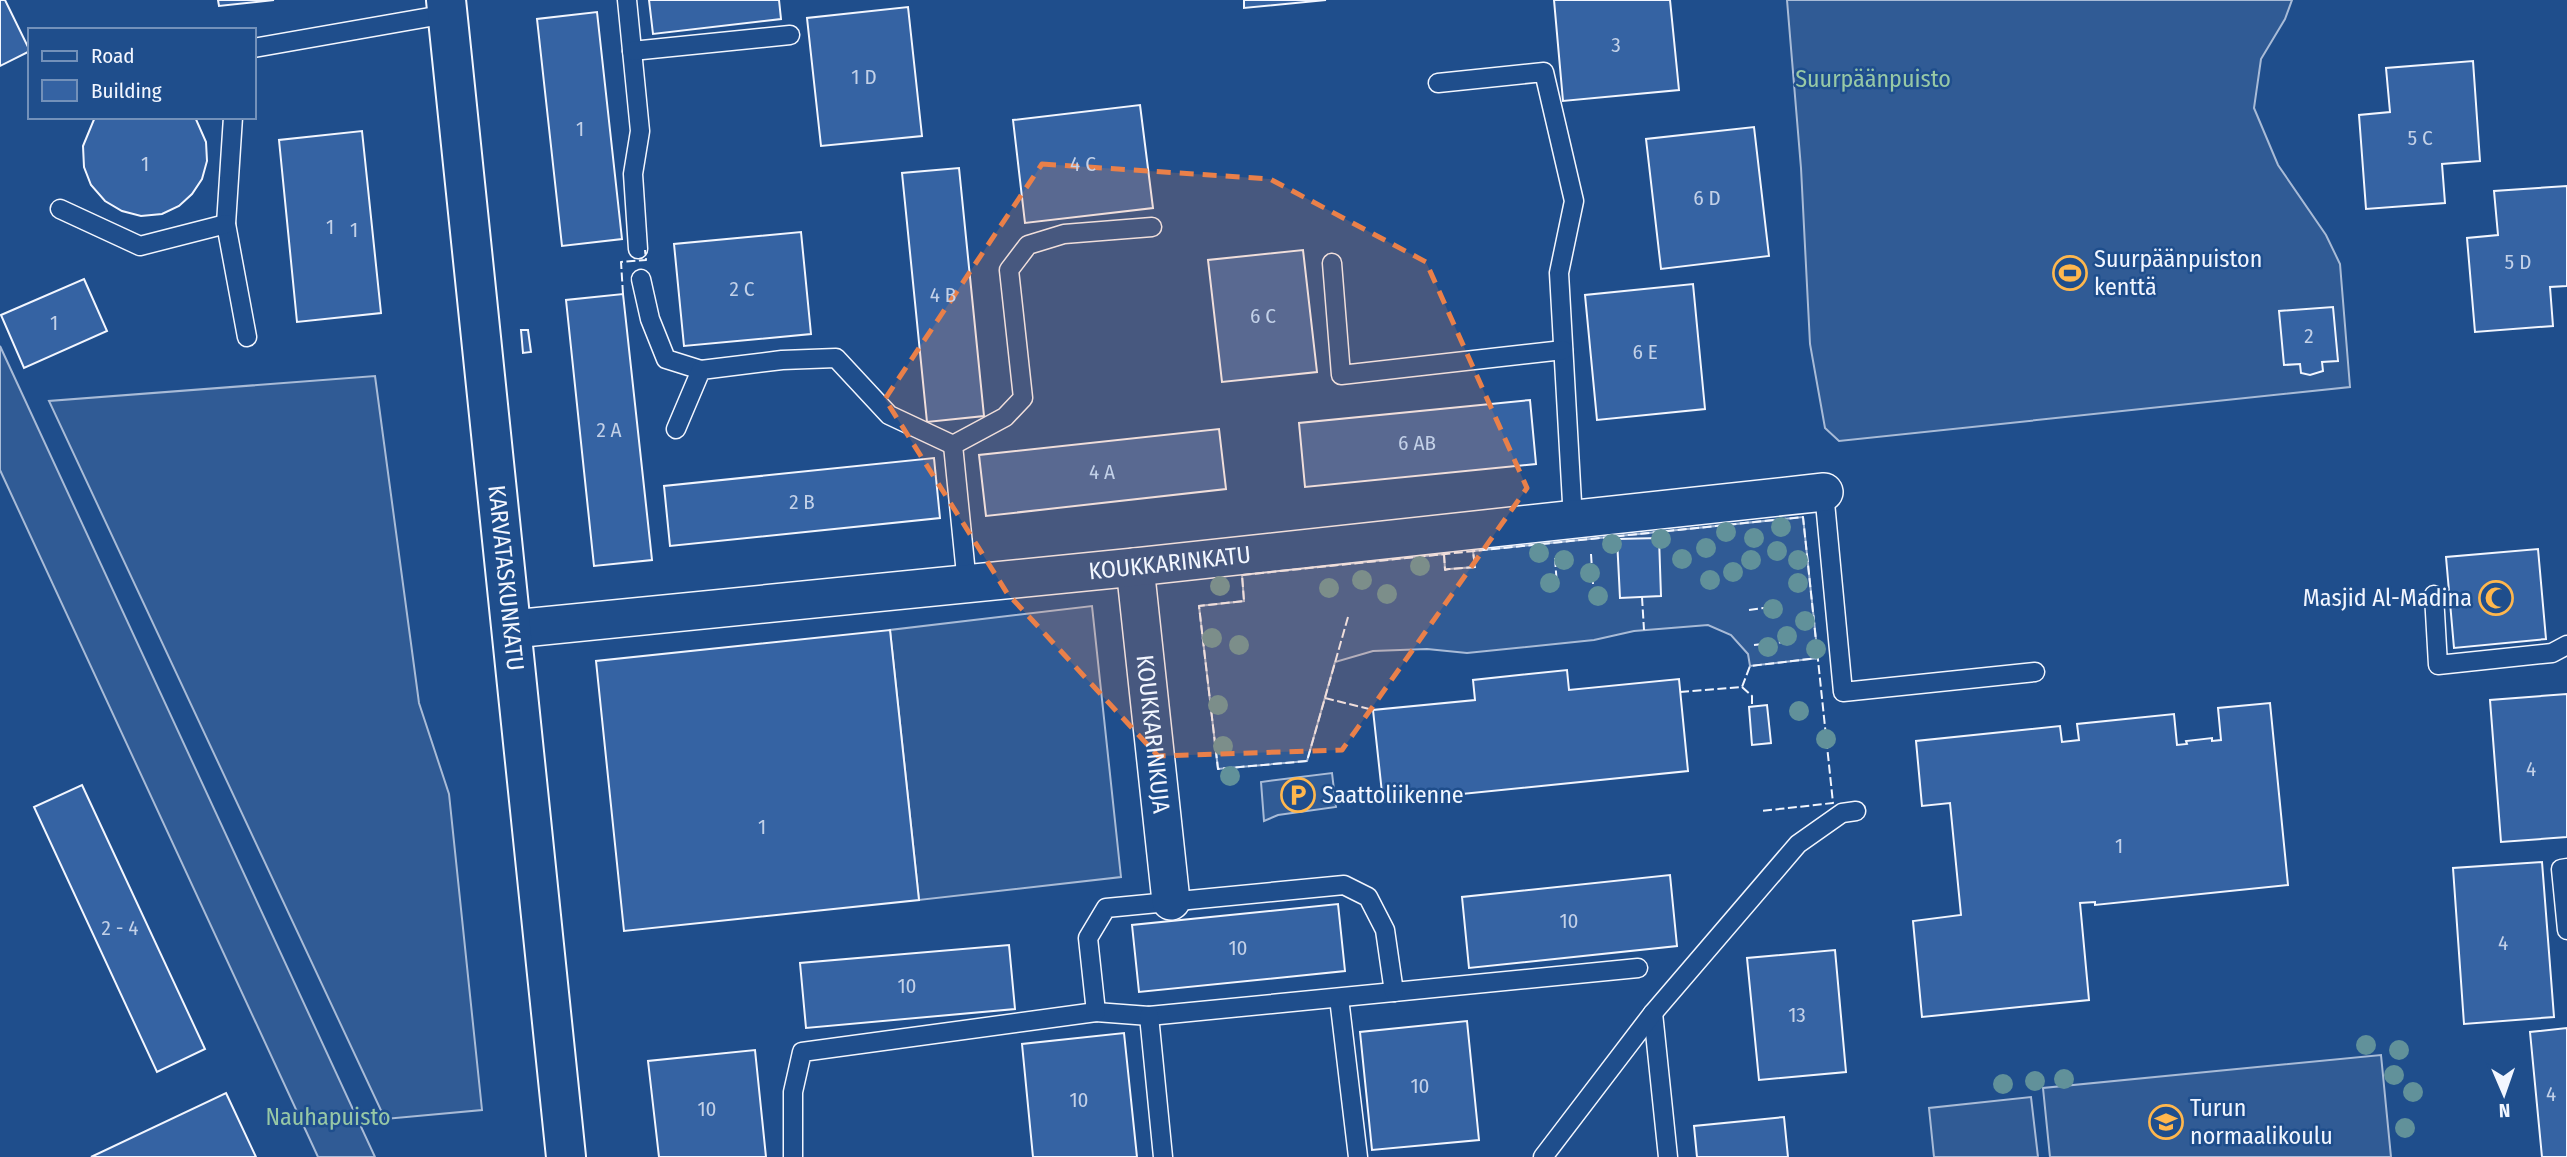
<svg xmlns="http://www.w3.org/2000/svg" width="2567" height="1157" viewBox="0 0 2567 1157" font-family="'Fira Sans Condensed',sans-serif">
<rect width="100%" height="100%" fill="#1f4e8c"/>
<g fill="#305b95" stroke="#a8bbd7" stroke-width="2">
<polygon points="1787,0 2292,0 2285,19 2261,59 2254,108 2278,165 2326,235 2340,264 2350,387 1839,441 1825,428 1810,344 1801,168"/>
<polygon points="0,346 375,1157 318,1157 0,470"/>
<polygon points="375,376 419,703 449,794 482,1110 385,1119 49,401"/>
<polygon points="1803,517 1818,658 1750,666 1748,654 1731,635 1708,625 1634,631 1594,640 1467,653 1427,649 1373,651 1335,662 1307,761 1218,769 1199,606 1244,601 1242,575 1444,554 1445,569 1449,569 1475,567 1473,551"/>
<polygon points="1092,606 1121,877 919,900 890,630"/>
<polygon points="1332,773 1336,807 1278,815 1264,821 1261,782"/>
<polygon points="2381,1055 2391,1157 2050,1157 2043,1088"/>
<polygon points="2031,1097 2038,1157 1934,1157 1929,1108"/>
</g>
<g fill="#3563a3" stroke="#f2f6ff" stroke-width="2">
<polygon points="0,0 5,0 30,51 0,66"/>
<polygon points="218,0 274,0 219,6"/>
<polygon points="649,0 779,0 781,19 653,34"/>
<polygon points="1244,0 1326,0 1244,8"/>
<polygon points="1554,0 1670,0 1679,90 1563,101"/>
<polygon points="908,7 922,136 821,146 807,18"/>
<polygon points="597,12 622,239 562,246 537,19"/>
<polygon points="2473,61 2480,161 2442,164 2445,203 2366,209 2359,115 2390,112 2386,68"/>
<polygon points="1140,105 1153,208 1025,223 1013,120"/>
<polygon points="95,117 195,117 206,142 207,161 202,179 192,194 179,206 162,214 141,216 122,211 105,201 91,185 84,167 83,146"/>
<polygon points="1754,127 1769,256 1661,269 1646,139"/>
<polygon points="362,131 381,313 297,322 279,140"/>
<polygon points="959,168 984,416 927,422 902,173"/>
<polygon points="2567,186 2567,286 2550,287 2553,326 2475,332 2467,238 2498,235 2494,191"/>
<polygon points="801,232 811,334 684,346 674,244"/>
<polygon points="1303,250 1317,372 1222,382 1208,260"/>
<polygon points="84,279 107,331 24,368 1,315"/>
<polygon points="1693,284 1705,409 1597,420 1585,295"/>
<polygon points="623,294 652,560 594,566 566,300"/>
<polygon points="2333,307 2338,361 2322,362 2323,371 2310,375 2301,373 2300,364 2284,365 2279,311"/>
<polygon points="521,330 528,330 531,352 523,353"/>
<polygon points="1530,400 1536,464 1305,487 1299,423"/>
<polygon points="1219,429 1226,489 986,516 979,455"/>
<polygon points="934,458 940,518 670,546 664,486"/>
<polygon points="1659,538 1661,596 1620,598 1617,539"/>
<polygon points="2538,549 2546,639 2454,648 2446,557"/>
<polygon points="890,630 919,900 624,931 596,661"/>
<polygon points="1567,670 1569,690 1679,679 1688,771 1383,802 1373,710 1475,700 1473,680"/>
<polygon points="2567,694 2567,837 2501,842 2490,700"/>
<polygon points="2270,703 2288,885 2095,905 2095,902 2080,903 2089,1000 1922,1017 1913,921 1961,915 1950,803 1922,806 1916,741 2060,726 2062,742 2079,740 2077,724 2174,714 2177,745 2187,744 2186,741 2212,738 2212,741 2221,740 2218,708"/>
<polygon points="1767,705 1771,743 1752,745 1749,707"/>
<polygon points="82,785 205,1049 157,1072 34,807"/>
<polygon points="2542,862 2554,1017 2464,1024 2453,868"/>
<polygon points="1670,875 1677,946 1469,968 1462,897"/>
<polygon points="1338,904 1345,971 1139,992 1132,925"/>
<polygon points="1009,945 1015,1009 806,1028 800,963"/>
<polygon points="1835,950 1846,1072 1759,1080 1747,958"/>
<polygon points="1467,1021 1479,1140 1372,1150 1360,1032"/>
<polygon points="2567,1028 2567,1157 2542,1157 2530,1032"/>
<polygon points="1124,1033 1137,1157 1033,1157 1022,1044"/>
<polygon points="755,1050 766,1157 659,1157 648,1061"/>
<polygon points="226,1093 256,1157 91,1157"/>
<polygon points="1784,1117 1788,1157 1697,1157 1694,1126"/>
</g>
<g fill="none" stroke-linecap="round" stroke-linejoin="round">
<g stroke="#f2f6ff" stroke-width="21">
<g id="lane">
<polyline points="627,0 640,131 633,174 638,249"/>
<polyline points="254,48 447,14"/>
<polyline points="632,51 790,35"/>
<polyline points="1438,83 1544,72 1574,201 1559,273 1573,520"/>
<polyline points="233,117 226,224 247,337"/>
<polyline points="60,209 140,246 226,224"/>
<polyline points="1332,263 1341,375 1563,350"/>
<polyline points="641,279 650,319 666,359 701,370"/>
<polyline points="676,429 701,370 782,360 836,358 889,415 953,445"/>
<polyline points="1824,492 1843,692 2035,672"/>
<polyline points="967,584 953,445 1005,417 1023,398 1009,270 1028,245 1064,234 1152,227"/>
<polyline points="2434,595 2438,665 2552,653 2567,645"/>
<polyline points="2567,868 2561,869 2567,930"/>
<polyline points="1339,998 1358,1157"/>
<polyline points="1096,1012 1149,1016 1638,968"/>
<polyline points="1653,1013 1668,1157"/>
<polyline points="1149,1016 1163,1157"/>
<polyline points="793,1157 793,1092 802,1052 1096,1012 1088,938 1106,908 1344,885 1368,897 1385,930 1394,992"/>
<polyline points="1543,1157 1653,1013 1798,844 1842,813 1856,811"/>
</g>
</g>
<g stroke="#f2f6ff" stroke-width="40">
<g id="street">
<path id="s1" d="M1135,567L1171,901"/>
<path id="s2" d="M513,629L1135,567L1824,492"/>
</g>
</g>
<g stroke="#f2f6ff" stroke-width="42">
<g id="secondary">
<path id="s3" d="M446,0L566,1157"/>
</g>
</g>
<use href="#lane" stroke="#1f4e8c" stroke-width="18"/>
<use href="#street" stroke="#1f4e8c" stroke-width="37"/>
<use href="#secondary" stroke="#1f4e8c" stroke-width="38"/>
<g stroke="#f2f6ff" stroke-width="2" stroke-dasharray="9 3.5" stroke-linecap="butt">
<polyline points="623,294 621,262 646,260 645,250"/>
<polyline points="1444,554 1445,570 1449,569 1475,567 1473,551"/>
<polyline points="1591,554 1593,584"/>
<polyline points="1555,558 1557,586"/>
<polyline points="1642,597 1644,630"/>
<polyline points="1749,610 1779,606"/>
<polyline points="1348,617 1307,761 1218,769 1199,606 1244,601 1242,575 1803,517 1833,803 1761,811"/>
<polyline points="1754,645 1784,642"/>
<polyline points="1742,687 1752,696 1752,706"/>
<polyline points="1680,692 1742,687 1750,666 1818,658"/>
<polyline points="1325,698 1373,710"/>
</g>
</g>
<g fill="#61919a">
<circle cx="1781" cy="527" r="10"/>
<circle cx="1726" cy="532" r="10"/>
<circle cx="1754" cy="538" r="10"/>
<circle cx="1661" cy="539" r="10"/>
<circle cx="1612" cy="544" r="10"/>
<circle cx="1706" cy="548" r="10"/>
<circle cx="1777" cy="551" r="10"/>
<circle cx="1539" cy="553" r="10"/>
<circle cx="1682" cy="559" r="10"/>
<circle cx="1564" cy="560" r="10"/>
<circle cx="1751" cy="560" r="10"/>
<circle cx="1798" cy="560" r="10"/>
<circle cx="1420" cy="566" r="10"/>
<circle cx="1733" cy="572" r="10"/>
<circle cx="1590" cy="573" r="10"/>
<circle cx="1362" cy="580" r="10"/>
<circle cx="1710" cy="580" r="10"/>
<circle cx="1550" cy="583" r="10"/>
<circle cx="1798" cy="583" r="10"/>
<circle cx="1220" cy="586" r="10"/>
<circle cx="1329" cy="588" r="10"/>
<circle cx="1387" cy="594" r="10"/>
<circle cx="1598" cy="596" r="10"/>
<circle cx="1773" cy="609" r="10"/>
<circle cx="1805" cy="621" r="10"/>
<circle cx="1787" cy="636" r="10"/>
<circle cx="1212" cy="638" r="10"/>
<circle cx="1239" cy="645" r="10"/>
<circle cx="1768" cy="647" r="10"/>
<circle cx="1816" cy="649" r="10"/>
<circle cx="1218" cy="705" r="10"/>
<circle cx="1799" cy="711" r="10"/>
<circle cx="1826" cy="739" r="10"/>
<circle cx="1223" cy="746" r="10"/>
<circle cx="1230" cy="776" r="10"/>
<circle cx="2366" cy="1045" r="10"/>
<circle cx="2399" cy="1050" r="10"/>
<circle cx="2394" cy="1075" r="10"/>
<circle cx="2064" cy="1079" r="10"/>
<circle cx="2035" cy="1081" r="10"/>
<circle cx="2003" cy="1084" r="10"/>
<circle cx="2413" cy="1092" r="10"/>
<circle cx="2405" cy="1128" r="10"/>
</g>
<path fill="#ea8049" fill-opacity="0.2" stroke="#ea8049" stroke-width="5" stroke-dasharray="14 9" stroke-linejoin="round" d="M1042,164L1270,179L1426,262L1527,488L1342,750L1158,756L1007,593L885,399Z"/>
<defs>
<g id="stadium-ring" transform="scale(1.75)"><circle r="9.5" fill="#1f4e8c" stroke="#ffb74d" stroke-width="1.5"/><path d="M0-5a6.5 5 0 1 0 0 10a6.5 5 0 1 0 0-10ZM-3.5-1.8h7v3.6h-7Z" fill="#ffb74d"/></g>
<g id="mosque-ring" transform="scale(1.75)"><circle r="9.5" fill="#1f4e8c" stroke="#ffb74d" stroke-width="1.5"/><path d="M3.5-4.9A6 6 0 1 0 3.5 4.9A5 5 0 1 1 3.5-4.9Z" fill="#ffb74d"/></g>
<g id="parking-ring" transform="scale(1.75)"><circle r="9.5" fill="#1f4e8c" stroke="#ffb74d" stroke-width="1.5"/><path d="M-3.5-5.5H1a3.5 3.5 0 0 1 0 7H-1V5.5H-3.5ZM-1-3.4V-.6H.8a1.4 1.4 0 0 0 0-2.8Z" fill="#ffb74d"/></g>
<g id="school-ring" transform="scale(1.75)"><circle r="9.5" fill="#1f4e8c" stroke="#ffb74d" stroke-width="1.5"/><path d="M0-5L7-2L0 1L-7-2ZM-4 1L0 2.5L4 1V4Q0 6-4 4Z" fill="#ffb74d"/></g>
</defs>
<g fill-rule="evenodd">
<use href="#stadium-ring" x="2070" y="273"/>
<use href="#mosque-ring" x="2496" y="598"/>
<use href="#parking-ring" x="1298" y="795"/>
<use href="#school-ring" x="2166" y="1122"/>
</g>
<g text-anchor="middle" stroke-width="5" stroke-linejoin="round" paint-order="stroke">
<g font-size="21" fill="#c3d1e8">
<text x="1616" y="52">3</text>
<text x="864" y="84">1 D</text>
<text x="580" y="136">1</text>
<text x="2420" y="145">5 C</text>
<text x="145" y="171">1</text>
<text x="1083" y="171">4 C</text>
<text x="1707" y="205">6 D</text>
<text x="330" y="234">1</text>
<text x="354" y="237">1</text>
<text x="2518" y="269">5 D</text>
<text x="742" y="296">2 C</text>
<text x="943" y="302">4 B</text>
<text x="1263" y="323">6 C</text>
<text x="54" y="330">1</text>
<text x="2309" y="343">2</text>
<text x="1645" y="359">6 E</text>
<text x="609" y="437">2 A</text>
<text x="1417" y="450">6 AB</text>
<text x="1102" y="479">4 A</text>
<text x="802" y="509">2 B</text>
<text x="2531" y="776">4</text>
<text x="762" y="834">1</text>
<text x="2119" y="853">1</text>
<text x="1569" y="928">10</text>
<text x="120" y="935">2 - 4</text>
<text x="2503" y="950">4</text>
<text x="1238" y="955">10</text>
<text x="907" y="993">10</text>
<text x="1797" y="1022">13</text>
<text x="1420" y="1093">10</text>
<text x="2551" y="1101">4</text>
<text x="1079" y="1107">10</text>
<text x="707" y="1116">10</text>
</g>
<g font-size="24" fill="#97c8a6" stroke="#1f4e8c">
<text x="1873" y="87">Suurpäänpuisto</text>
<text x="328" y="1125">Nauhapuisto</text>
</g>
<g font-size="24" fill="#f2f6ff" stroke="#1f4e8c" text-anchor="start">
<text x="2094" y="267">Suurpäänpuiston<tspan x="2094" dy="28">kenttä</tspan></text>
<text x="2472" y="606" text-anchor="end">Masjid Al-Madina</text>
<text x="1322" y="803">Saattoliikenne</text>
<text x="2190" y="1116">Turun<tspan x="2190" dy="28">normaalikoulu</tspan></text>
</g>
<g font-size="24" fill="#f2f6ff" stroke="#1f4e8c">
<text dy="8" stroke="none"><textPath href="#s2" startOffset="660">KOUKKARINKATU</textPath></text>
<text dy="8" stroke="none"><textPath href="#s3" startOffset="581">KARVATASKUNKATU</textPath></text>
<text dy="8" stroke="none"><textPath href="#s1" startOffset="168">KOUKKARINKUJA</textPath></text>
</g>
</g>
<rect x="28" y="28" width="228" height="91" fill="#1f4e8c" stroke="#7391ba" stroke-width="2"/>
<rect x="42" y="51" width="35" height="10" fill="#1f4e8c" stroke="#7391ba" stroke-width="2"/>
<text x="91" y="63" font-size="21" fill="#f2f6ff">Road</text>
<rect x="42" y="80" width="35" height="21" fill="#3563a3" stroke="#7391ba" stroke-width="2"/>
<text x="91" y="98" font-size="21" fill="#f2f6ff">Building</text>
<g transform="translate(2504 1094) rotate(178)" stroke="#1f4e8c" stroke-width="5" paint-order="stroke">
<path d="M0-5L12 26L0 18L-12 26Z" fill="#f2f6ff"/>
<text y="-10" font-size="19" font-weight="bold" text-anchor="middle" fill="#f2f6ff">N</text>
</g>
</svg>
